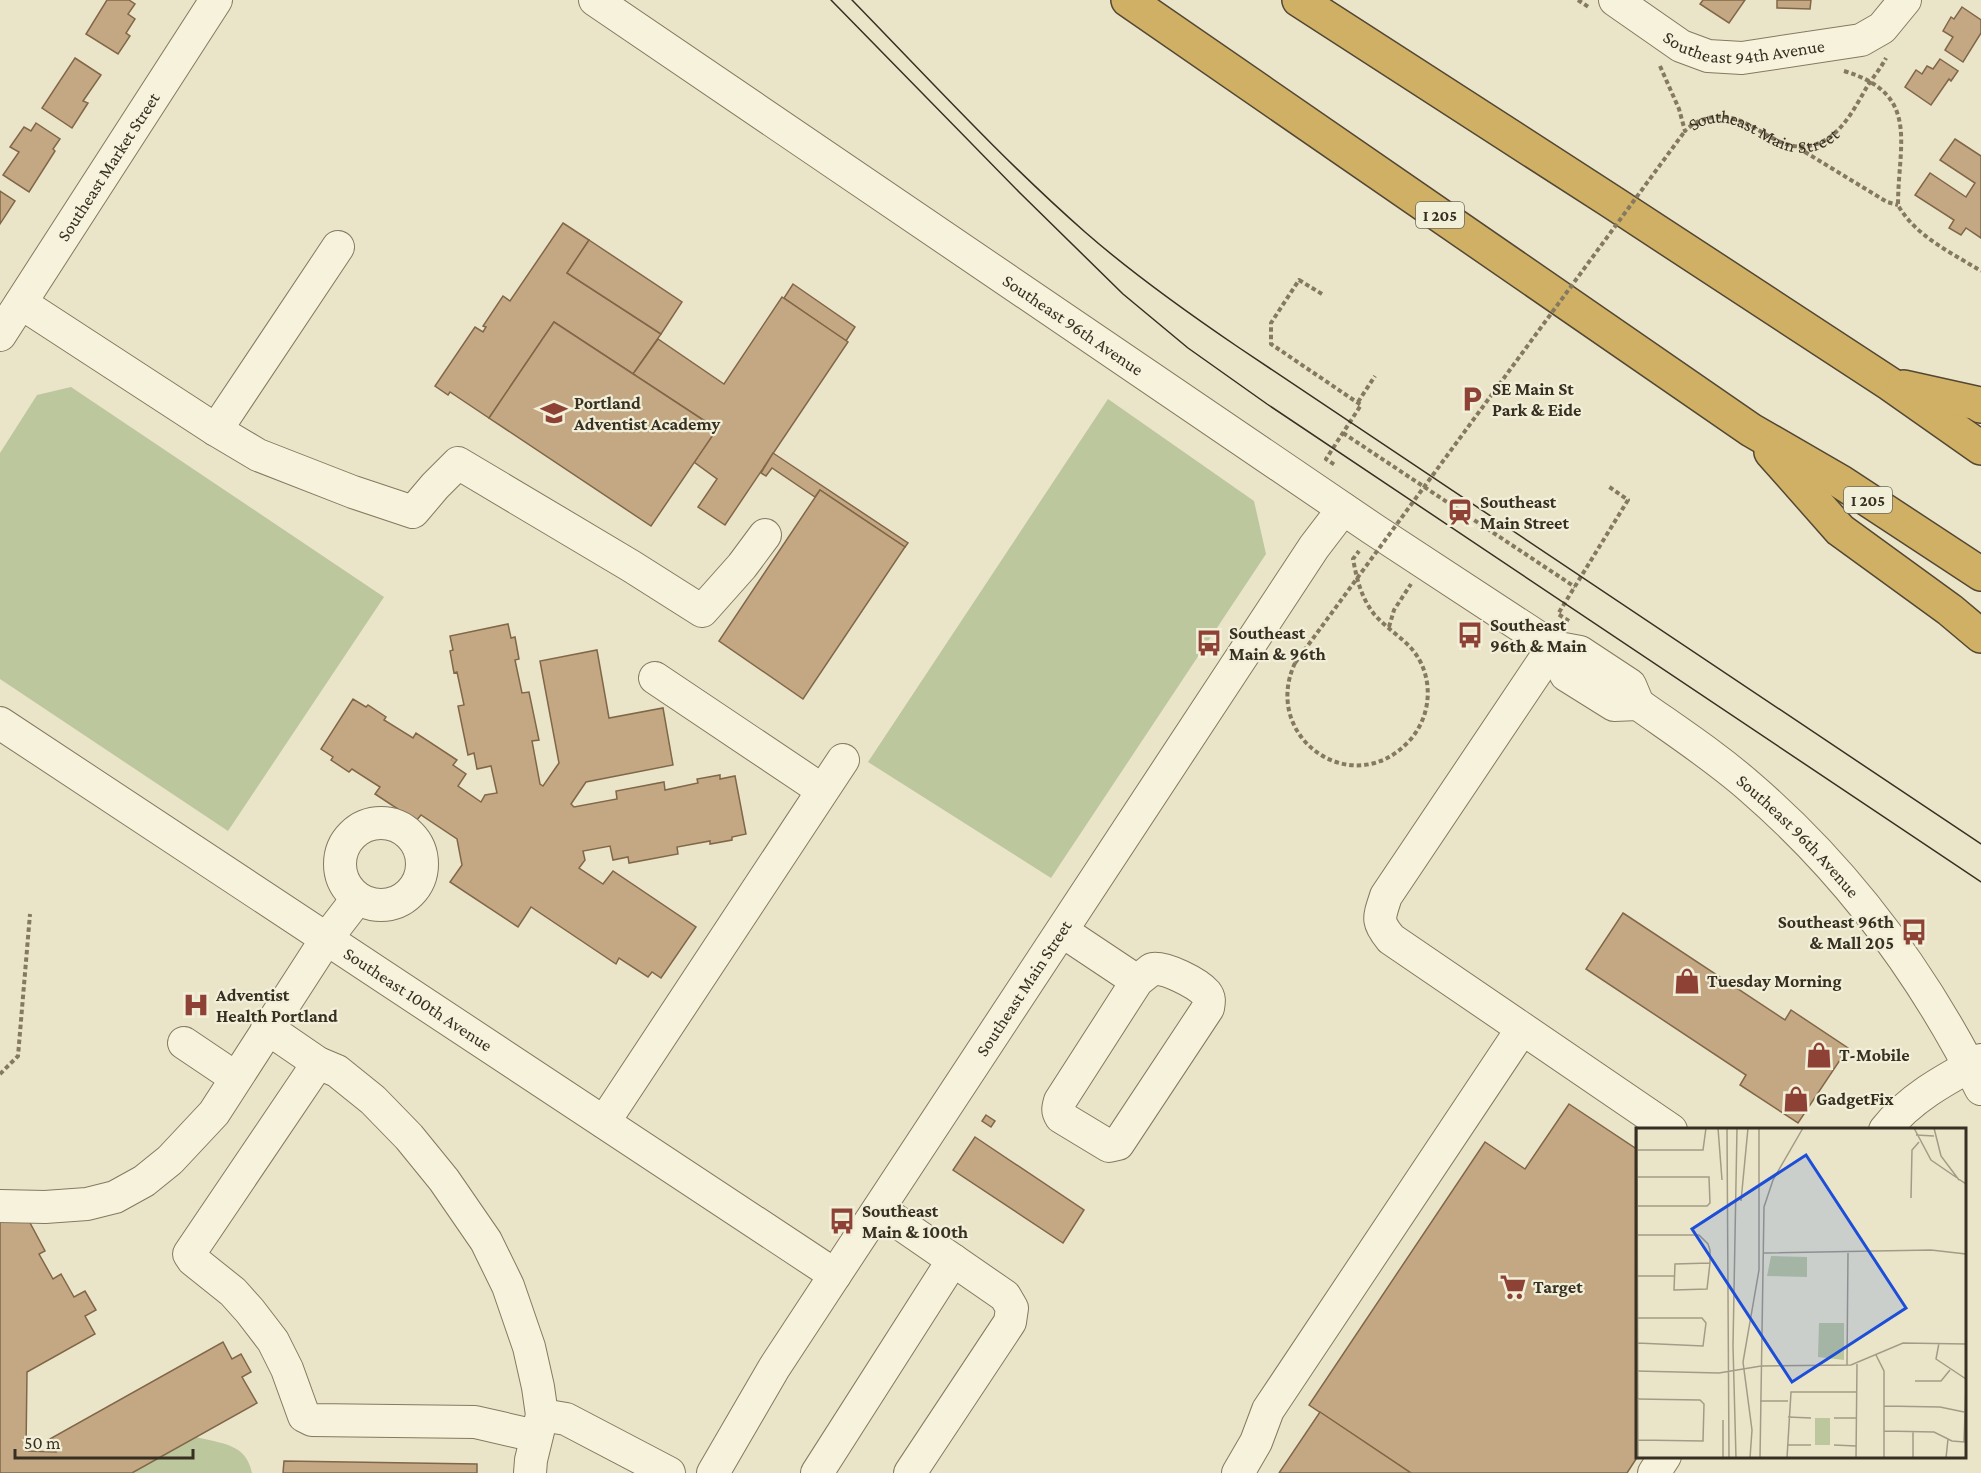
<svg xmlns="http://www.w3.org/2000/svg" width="1981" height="1473" viewBox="0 0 1981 1473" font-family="'Crimson Pro',serif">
<rect width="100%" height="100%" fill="#eae5c9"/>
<g fill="#bcc79e">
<polygon points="71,387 384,597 228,831 0,679 0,453 37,395"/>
<polygon points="1108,399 1254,501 1266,554 1051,878 868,762"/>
<path d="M196,1437C222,1444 246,1443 252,1473H132Z"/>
</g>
<g fill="#c4a883" stroke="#816748" stroke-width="1.5">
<polygon points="107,0 129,0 135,4 128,14 135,19 126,33 130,36 118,54 86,34"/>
<polygon points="1703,0 1745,0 1729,23 1700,4"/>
<polygon points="1777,0 1811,0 1810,9 1777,8"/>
<polygon points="1962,7 1981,20 1981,33 1963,62 1945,50 1953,37 1943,31 1951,17 1954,19"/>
<polygon points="75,58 101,75 83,101 88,103 72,128 42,108"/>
<polygon points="1940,59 1958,71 1951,81 1949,79 1931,105 1905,87 1916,70 1922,74 1927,66 1933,69"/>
<polygon points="36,123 60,139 53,149 55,151 29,192 3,175 19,152 10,147 24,127 31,131"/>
<polygon points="1955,139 1981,156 1981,238 1966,228 1961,235 1949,228 1954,220 1915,195 1930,173 1966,197 1975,183 1940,160"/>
<polygon points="0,191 15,201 0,224"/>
<polygon points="563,223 589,240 567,273 661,334 633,374 554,322 489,418 450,392 448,395 435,386 475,327 483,332 486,327 483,326 503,296 510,301"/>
<polygon points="589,240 682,302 661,334 567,273"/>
<polygon points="793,284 855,327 846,341 784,298"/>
<polygon points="782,297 848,342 725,525 698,507 717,479 694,462 717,429 633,374 658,339 724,384"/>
<polygon points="554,322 717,429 651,526 489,418"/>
<polygon points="773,453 908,543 905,547 820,490 815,497 772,468 766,476 761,473"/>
<polygon points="820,490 905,547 803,699 719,641"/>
<polygon points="508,624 511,638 515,637 519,659 515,660 522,693 529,692 539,740 532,741 540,784 543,786 559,763 540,661 597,650 609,718 663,708 673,765 586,782 571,804 574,807 617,799 616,791 664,782 665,790 698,783 697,779 720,775 720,779 735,776 746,834 732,837 732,840 710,844 710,841 677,847 678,854 629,863 628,857 613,860 610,846 583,851 585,860 579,868 603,884 613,871 696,927 661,978 652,972 648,977 619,958 616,964 531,907 518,927 450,882 462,865 457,839 421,815 416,821 375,794 380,787 352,769 349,772 331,760 333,757 321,749 353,699 366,707 368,705 386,717 384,720 413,738 416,733 457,760 453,765 466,774 458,786 481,802 485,795 497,793 491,766 477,769 474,753 468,755 458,706 464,705 457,672 454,673 450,651 453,650 450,636"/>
<polygon points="1623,913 1785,1020 1791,1010 1848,1048 1798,1123 1740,1085 1746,1075 1586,969"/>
<polygon points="1569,1104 1638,1150 1638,1456 1627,1473 1411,1473 1309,1405 1485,1142 1525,1169"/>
<polygon points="986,1115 995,1121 991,1127 982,1121"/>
<polygon points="975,1137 1084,1210 1063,1243 953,1170"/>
<polygon points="0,1221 29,1221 45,1251 39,1254 53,1279 61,1274 74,1297 85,1291 96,1310 85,1316 95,1334 27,1372 26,1451 56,1452 48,1440 223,1342 232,1359 241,1354 251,1372 242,1377 257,1403 132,1473 0,1473"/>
<polygon points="1320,1412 1411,1473 1279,1473"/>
<polygon points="284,1461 477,1464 477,1473 283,1473"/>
</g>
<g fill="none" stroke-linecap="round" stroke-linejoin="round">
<g stroke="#857960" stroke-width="34">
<g id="minor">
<path id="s2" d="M595,0L1373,529L1553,647L1580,652L1630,685L1638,704C1676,731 1716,757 1751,788C1848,872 1924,975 1981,1089"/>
<path id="s3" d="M1615,0L1681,46L1708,56L1742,58L1861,40L1882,28L1905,0"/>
<polyline points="21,303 216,430 258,455 353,492 413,512 435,486 458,463 631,566 702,611 742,566 765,535"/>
<path id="s4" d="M0,335L216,0"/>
<polyline points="216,430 338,247"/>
<path d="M1553,647L1386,896C1379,918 1376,921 1391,939L1671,1130"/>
<polyline points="1553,647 1566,675 1614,705 1638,704"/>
<polyline points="655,678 822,790"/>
<path id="s5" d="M0,723L835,1275"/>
<circle cx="381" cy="864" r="41"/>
<path d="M1062,931L1137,981L1152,969C1166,967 1197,983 1206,993C1210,998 1209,1002 1208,1008L1118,1144L1109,1146L1061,1117C1057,1111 1058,1108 1060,1101L1137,981"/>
<polyline points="267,1028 318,1063 337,1071 373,1100 409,1137 444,1180 486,1241 508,1286 529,1347 538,1387 542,1415 531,1460 530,1473"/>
<polyline points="184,1043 236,1078"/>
<polyline points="318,1063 189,1254 193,1260 233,1292 250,1311 273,1341 287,1369 304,1416 312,1420 475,1422 536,1436"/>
<polyline points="604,1122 843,760"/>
<path d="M1885,1130C1910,1098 1946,1079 1981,1060"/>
<polyline points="0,1206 45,1207 87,1204 115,1197 144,1181 170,1160 214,1113 327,938 357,899"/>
<polyline points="879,1209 1005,1296 1012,1308 1010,1322 910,1473"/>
<polyline points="542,1415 566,1419 669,1473"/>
<path id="s6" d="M713,1473L774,1368L835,1275L1314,547L1343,509"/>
<polyline points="817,1473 953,1260"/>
<polyline points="1238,1473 1256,1442 1268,1410 1522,1029"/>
<polyline points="1654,1473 1665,1456"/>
</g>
</g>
<g stroke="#534733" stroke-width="36">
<g id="highway">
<polyline points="1128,0 1751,430 1841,482 1981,574"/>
<polyline points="1299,0 1612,202 1890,384 1981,448"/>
<polyline points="1904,387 1976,403 1981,406"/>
<polyline points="1771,452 1840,530 1950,610 1981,636"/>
</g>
</g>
<g stroke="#857960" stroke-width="4" stroke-dasharray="4.5 3" stroke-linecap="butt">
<polyline points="1578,0 1590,8"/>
<path id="s1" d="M1660,66L1679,109L1685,131C1694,122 1702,119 1713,117C1750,112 1773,152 1809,146C1839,141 1854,109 1868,85C1874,76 1881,68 1886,58"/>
<path d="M1844,71C1921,94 1898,143 1898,205C1915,236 1952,253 1981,271"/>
<polyline points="1800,146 1805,152 1887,202 1898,205"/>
<polyline points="1322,294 1299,280 1271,323 1271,344 1361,405 1326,459 1335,465"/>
<polyline points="1358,402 1375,376"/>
<polyline points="1343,433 1575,587"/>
<polyline points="1569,621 1558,614 1628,500 1608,486"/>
<polyline points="1389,627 1394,610 1411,584"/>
<path d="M1295,663C1260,738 1354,803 1410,740C1433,714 1434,674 1411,648C1400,636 1385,627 1374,614C1361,597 1357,580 1353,559L1359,551"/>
<polyline points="0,1074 18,1056 30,914"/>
</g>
<use href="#minor" stroke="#f6f2dc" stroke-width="32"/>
<use href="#highway" stroke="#cfb064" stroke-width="33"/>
<g stroke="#372f22" stroke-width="1.5">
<polyline points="831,0 1019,192 1123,294 1188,348 1267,404 1981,882"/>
<path d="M852,0C928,78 1003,160 1085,232C1133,274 1185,311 1238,347L1981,844"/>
</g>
<polyline stroke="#857960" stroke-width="4" stroke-dasharray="4.5 3" stroke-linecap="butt" points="1295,663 1685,131"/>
</g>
<defs>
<g id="parking-bare" transform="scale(2.07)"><path d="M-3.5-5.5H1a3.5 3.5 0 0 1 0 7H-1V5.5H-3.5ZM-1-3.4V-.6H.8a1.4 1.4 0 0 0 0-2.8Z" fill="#8e4236" stroke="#f2efd8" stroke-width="2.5" paint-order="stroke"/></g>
<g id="school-bare" transform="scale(2.07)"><path d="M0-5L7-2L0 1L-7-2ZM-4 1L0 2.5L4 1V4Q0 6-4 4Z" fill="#8e4236" stroke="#f2efd8" stroke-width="2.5" paint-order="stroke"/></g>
<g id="station-bare" transform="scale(2.07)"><path d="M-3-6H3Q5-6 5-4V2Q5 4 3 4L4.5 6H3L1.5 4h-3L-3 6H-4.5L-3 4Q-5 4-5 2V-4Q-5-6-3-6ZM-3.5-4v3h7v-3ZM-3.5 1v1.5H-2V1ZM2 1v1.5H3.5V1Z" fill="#8e4236" stroke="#f2efd8" stroke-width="2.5" paint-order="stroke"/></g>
<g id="bus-bare" transform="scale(2.07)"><path d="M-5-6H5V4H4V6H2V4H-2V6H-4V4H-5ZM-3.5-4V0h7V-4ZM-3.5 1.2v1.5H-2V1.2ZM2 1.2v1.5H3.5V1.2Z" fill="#8e4236" stroke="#f2efd8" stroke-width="2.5" paint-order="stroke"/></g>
<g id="shop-bare" transform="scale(2.07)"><path d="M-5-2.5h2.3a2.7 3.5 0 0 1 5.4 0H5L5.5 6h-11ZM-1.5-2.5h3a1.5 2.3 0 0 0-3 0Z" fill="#8e4236" stroke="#f2efd8" stroke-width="2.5" paint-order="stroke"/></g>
<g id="hospital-bare" transform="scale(2.07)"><path d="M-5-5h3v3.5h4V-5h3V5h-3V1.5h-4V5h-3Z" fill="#8e4236" stroke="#f2efd8" stroke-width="2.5" paint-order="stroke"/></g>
<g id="supermarket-bare" transform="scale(2.07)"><path d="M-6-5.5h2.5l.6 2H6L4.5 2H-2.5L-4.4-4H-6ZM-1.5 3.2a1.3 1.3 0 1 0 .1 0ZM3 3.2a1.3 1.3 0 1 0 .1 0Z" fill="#8e4236" stroke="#f2efd8" stroke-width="2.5" paint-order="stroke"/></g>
</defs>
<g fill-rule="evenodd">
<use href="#parking-bare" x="1472" y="399"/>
<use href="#school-bare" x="554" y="413"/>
<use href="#station-bare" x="1460" y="512"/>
<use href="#bus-bare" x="1470" y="635"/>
<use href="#bus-bare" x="1209" y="643"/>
<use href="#bus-bare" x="1914" y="932"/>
<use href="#shop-bare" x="1687" y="981"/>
<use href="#hospital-bare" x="196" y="1005"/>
<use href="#shop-bare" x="1819" y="1055"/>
<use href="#shop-bare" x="1796" y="1099"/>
<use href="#bus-bare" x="842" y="1221"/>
<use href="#supermarket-bare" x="1513" y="1287"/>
</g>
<g text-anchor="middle" stroke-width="4.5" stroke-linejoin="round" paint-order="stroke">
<g fill="#f2efd8" stroke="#6f6959" stroke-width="1.5">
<rect x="1416" y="202" width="48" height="26" rx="4.5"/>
<rect x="1844" y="487" width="48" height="26" rx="4.5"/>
</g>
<g font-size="16" font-weight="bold" fill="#372f22">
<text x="1440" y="221">I 205</text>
<text x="1868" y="506">I 205</text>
</g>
<g font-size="18" fill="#372f22" stroke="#f2efd8">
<text dy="6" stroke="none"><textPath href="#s3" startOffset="144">Southeast 94th Avenue</textPath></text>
<text dy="6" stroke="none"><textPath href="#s1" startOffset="156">Southeast Main Street</textPath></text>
<text dy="6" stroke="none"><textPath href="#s4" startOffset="200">Southeast Market Street</textPath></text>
<text dy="6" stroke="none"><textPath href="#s2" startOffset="578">Southeast 96th Avenue</textPath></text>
<text dy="6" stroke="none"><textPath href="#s2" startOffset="1472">Southeast 96th Avenue</textPath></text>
<text dy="6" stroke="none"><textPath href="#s6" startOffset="576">Southeast Main Street</textPath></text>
<text dy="6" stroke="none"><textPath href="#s5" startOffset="501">Southeast 100th Avenue</textPath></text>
</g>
<g font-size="18" font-weight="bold" fill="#372f22" stroke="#f2efd8" text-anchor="start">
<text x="1492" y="395">SE Main St<tspan x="1492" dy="21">Park &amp; Eide</tspan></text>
<text x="574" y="409">Portland<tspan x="574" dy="21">Adventist Academy</tspan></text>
<text x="1480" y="508">Southeast<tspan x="1480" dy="21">Main Street</tspan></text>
<text x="1490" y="631">Southeast<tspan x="1490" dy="21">96th &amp; Main</tspan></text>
<text x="1229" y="639">Southeast<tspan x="1229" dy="21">Main &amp; 96th</tspan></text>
<text x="1894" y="928" text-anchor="end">Southeast 96th<tspan x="1894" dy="21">&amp; Mall 205</tspan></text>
<text x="1707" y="987">Tuesday Morning</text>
<text x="216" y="1001">Adventist<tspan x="216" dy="21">Health Portland</tspan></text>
<text x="1839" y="1061">T-Mobile</text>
<text x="1816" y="1105">GadgetFix</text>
<text x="862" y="1217">Southeast<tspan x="862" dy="21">Main &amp; 100th</tspan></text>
<text x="1533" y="1293">Target</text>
</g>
</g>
<g transform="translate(1636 1128)">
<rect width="330" height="330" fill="#eae5c9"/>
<path d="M135,128L171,129V149L131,148ZM183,195H208V232L182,229ZM179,290H194V317H179Z" fill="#bcc79e"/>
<path fill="none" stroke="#a29c86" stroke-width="1.5" d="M1,0L2,330M82,0L86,52M91,0L93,330M278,0L295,32L330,56M298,0L305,28L323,52M280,7L298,8M1,22H67L70,0M275,70L276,22L283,14M105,73L112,0M1,78H71L74,75L73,49H1M1,107H63L72,116L74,122V135L71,161L38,162L39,136L74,135M127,125L295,122L330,126M1,148H38M0,190H66L70,195L67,218L1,215M303,215L300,231L330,251M240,227L248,243V330M211,237L212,125M0,243L83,245L125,238L215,237L267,215L330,216M279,253H305L314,242M1,271L64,272L68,276L67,313L2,312M124,273H152M248,278L304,279L328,284M152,289L175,290M198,290H221M248,303L298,304L316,313L328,314L330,257M151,317H175M198,317L220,318M87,330V292M100,330L97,218L101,0M114,330L116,302L107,234L123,142V0M124,330L128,79L137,52L167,0M151,330L155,264H221M220,330L221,236M277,330V303M310,330L312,311"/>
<path fill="#1d4ed8" fill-opacity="0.15" stroke="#1d4ed8" stroke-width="3" d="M170,27L270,180L156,254L56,101Z"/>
<rect width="330" height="330" fill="none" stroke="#372f22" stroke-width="3"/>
</g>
<path d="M15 1449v9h178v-9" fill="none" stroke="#372f22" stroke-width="3"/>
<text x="24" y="1449" font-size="18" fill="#372f22" stroke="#f2efd8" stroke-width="4.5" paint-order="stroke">50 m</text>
</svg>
